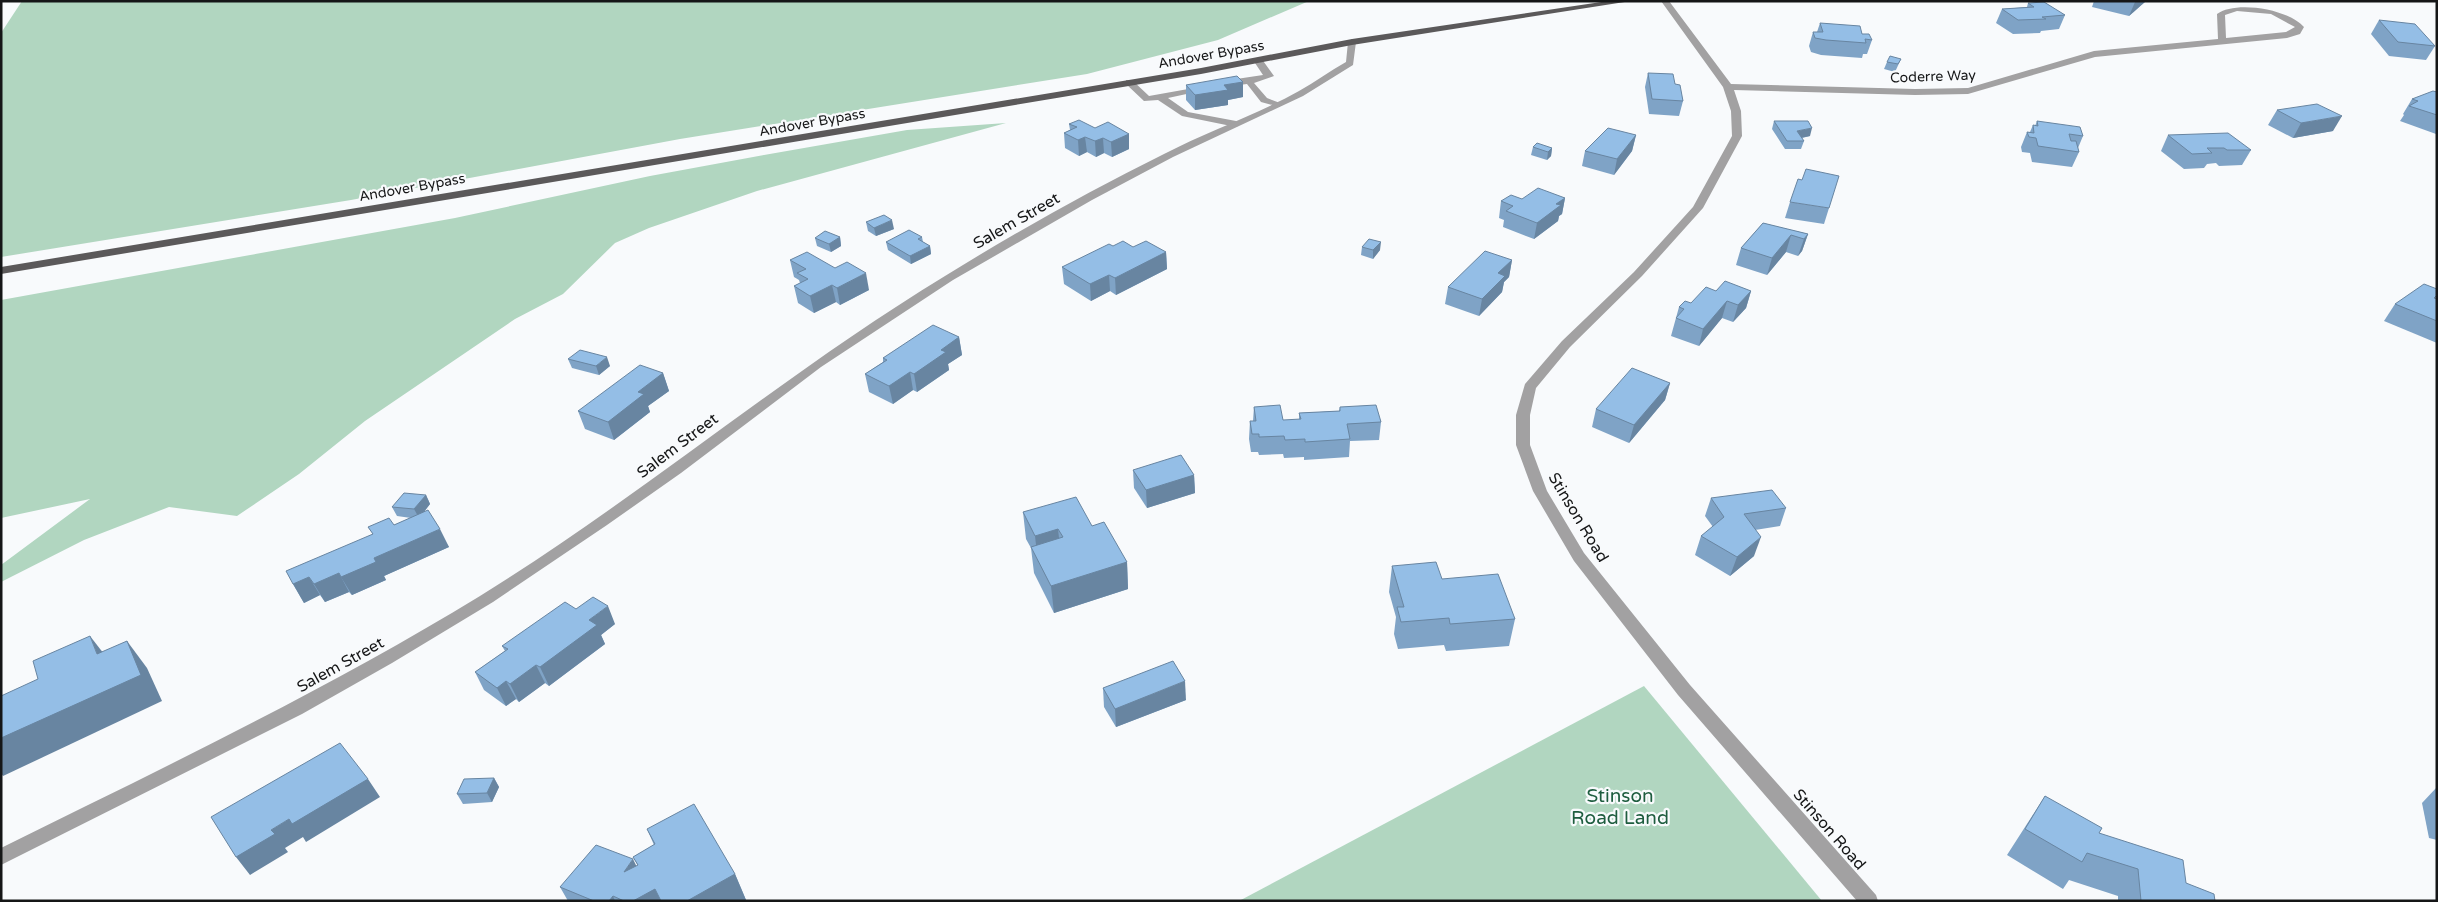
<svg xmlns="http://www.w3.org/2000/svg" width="2438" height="902" viewBox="0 0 2438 902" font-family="'Varela Round',sans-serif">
<rect width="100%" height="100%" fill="#f8fafc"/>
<g fill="#b1d6c0">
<polygon points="22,1 1309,1 1218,40 1087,74 680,139 351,200 1,257 1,33"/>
<polygon points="1006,123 757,191 649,228 615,243 563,294 515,319 365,421 299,474 237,516 169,507 84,540 1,582 1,565 90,499 1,518 1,300 455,218 650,176 764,155 907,130"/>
<polygon points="1644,686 1822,901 1239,901"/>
</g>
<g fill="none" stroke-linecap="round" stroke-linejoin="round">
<g fill="#a2a1a2" fill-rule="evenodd">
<polygon points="1255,58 1261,58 1274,76 1254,83 1267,98 1280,103 1280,107 1261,102 1247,84 1223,87 1218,84 1223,81 1263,75 1253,60"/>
<polygon points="1126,80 1132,80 1149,96 1205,86 1205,90 1168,98 1188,112 1236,121 1241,124 1236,127 1182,116 1158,100 1144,101 1126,84"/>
</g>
<path fill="#a2a1a2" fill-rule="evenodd" d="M1661,1H1669L1731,84L1915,89L1968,88L2094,51L2218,39L2217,14C2235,0 2289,9 2304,27L2300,34L2287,38L2095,57L1968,94L1915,95L1734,90L1741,111L1742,136L1703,208L1642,276L1570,347L1536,388L1530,415V445L1547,491L1584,553L1690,685L1876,895L1878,901H1857L1678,695L1574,561L1533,491L1516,445V415L1525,384L1562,341L1634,272L1693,207L1732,136L1731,111L1723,87ZM2237,11L2271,14L2295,27L2286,32L2226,38L2225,15Z"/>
<path fill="#a2a1a2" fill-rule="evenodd" d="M1352,39L1356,42L1353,65L1303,96L1173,157L1092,200L953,280L821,367L681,473L607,525L493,602L392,663L302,714L1,865V848C163,768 326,690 480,596C640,497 784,374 945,276C1016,232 1089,191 1164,154C1208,131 1256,115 1299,91C1315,82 1330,71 1346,62L1348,42Z"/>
<polygon fill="#5b595a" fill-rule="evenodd" points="1608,1 1631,1 1352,45 1201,74 1,274 1,267 1201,68 1352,39"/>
</g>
<g fill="#7fa3c6">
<polygon points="2094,1 2146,1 2129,16 2092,7"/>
<polygon points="2028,3 2065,15 2059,29 2041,31 2040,33 2013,34 1996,23 2002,9 2027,7"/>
<polygon points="2379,20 2435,46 2426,60 2389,56 2371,34"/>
<polygon points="1820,23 1862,34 1872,40 1867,54 1863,54 1862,58 1821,55 1811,52 1809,46 1813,32 1817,32"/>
<polygon points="1901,59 1895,72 1884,69 1887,62"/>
<polygon points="1648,73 1675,84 1683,101 1679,116 1649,114 1645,87"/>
<polygon points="1243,82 1243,97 1228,100 1228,105 1195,110 1186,100 1186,85"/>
<polygon points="2437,92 2437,133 2436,134 2400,121 2404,115 2403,114 2412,99"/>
<polygon points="2277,110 2333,131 2293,138 2268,125"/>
<polygon points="1774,121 1810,136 1802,138 1804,141 1801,149 1785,149 1772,129"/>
<polygon points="2037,121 2083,136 2078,148 2079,152 2072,167 2032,162 2030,153 2022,152 2021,147 2027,132 2030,132 2033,125 2035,126"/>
<polygon points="1069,124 1095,128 1129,134 1129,149 1112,157 1104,153 1096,157 1087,152 1079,156 1065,148 1064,133 1070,130"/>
<polygon points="1636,135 1632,151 1614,175 1582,166 1585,151"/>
<polygon points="2168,135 2251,150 2242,165 2219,166 2216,163 2207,164 2204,168 2184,169 2161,151"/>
<polygon points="1533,147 1552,148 1551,156 1547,160 1531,155"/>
<polygon points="1565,198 1562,214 1559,216 1558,221 1534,239 1503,227 1504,220 1499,218 1501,201 1522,199"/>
<polygon points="1790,202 1829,208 1824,224 1785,218"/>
<polygon points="866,222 894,229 876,236 868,231"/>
<polygon points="1763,223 1808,234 1802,251 1798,256 1786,252 1767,275 1736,265 1741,248"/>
<polygon points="840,237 841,246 831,252 817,246 815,238"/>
<polygon points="922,237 923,242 930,246 931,254 911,264 888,250 886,242"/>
<polygon points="1113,246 1133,247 1166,252 1167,269 1116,295 1110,291 1091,301 1064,284 1062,267"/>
<polygon points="1362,247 1380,250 1373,259 1361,255"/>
<polygon points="790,260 869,290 840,305 836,302 814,313 798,303 794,286 800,283 799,280 794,277"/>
<polygon points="1512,260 1509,277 1504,282 1502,292 1479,316 1445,304 1448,287"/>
<polygon points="2437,289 2437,343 2384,321 2395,304"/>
<polygon points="1716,291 1751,291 1746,308 1733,322 1722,318 1699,346 1671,336 1679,307 1691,303"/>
<polygon points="959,337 962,355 948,364 949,370 917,392 913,390 893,404 869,392 865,374 883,362 883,358"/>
<polygon points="568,359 610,366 599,375 572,368"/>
<polygon points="663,373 669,391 648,406 650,412 614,440 585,429 578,411"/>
<polygon points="1670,383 1665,400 1629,443 1592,427 1596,409"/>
<polygon points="1254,407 1283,420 1299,420 1299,413 1339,411 1340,407 1381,422 1379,440 1350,441 1349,457 1304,460 1304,457 1284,458 1283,454 1259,455 1258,452 1251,452 1249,439 1250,421 1253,421"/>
<polygon points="1133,470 1194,475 1195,493 1147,508 1134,488"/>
<polygon points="426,495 430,504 424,512 449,547 384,576 386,580 352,595 349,592 325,602 320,595 304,603 293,584 373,534 368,527 394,525 411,518 397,516 392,507"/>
<polygon points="1711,498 1786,508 1780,526 1755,530 1754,556 1730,576 1695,555 1701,536 1713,527 1705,516"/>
<polygon points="1023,512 1092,526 1127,562 1128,589 1054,613 1034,573 1031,548 1026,539"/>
<polygon points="1392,566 1442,579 1515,619 1509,646 1446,651 1444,645 1398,649 1394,634 1396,617 1389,592"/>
<polygon points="576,609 615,624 601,635 605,644 549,686 545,683 519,702 516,699 506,706 484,690 475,672 505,651 502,646"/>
<polygon points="1103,688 1186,700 1116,727 1104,707"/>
<polygon points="494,778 499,787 492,802 463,804 457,794"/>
<polygon points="2437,787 2437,840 2429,838 2422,803"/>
<polygon points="2045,796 2099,833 2215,901 2118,901 2118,896 2069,880 2063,889 2007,855"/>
<polygon points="647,829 735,874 746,900 568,901 560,887 638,866 633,857 654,845"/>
</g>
<g fill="#6885a1">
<polygon points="2136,1 2146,1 2129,16 2135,2"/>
<polygon points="1243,82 1243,97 1228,100 1228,105 1195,110 1195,95 1224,85"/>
<polygon points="2342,116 2333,131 2293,138 2301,123"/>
<polygon points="1812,128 1810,136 1795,139 1797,131"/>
<polygon points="1129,134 1129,149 1112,157 1111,142"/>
<polygon points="1636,135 1632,151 1614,175 1617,159"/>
<polygon points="1085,137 1087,152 1079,156 1078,140"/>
<polygon points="1103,138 1104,153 1096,157 1095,141"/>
<polygon points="1552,148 1551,156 1547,160 1548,152"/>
<polygon points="1565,198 1562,214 1559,216 1558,221 1534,239 1537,223 1556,204"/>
<polygon points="892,220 894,229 876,236 874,228"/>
<polygon points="1808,234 1802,251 1798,256 1804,239"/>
<polygon points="1791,235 1786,252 1767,275 1772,258"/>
<polygon points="840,237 841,246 831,252 829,244"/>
<polygon points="1381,242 1380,250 1373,259 1373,250"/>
<polygon points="930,246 931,254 911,264 910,256"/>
<polygon points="1166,252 1167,269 1116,295 1115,278"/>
<polygon points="1512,260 1509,277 1504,282 1502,292 1479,316 1482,299 1498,273"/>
<polygon points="866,273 869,290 840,305 837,288"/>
<polygon points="1109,275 1110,291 1091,301 1090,284"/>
<polygon points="832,285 836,302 814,313 810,296"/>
<polygon points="1751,291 1746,308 1733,322 1738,305"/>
<polygon points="1727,301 1722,318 1699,346 1703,329"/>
<polygon points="959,337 962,355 948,364 949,370 917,392 914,374 941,350"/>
<polygon points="607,357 610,366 599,375 596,366"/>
<polygon points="910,372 913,390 893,404 889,386"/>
<polygon points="663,373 669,391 648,406 650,412 614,440 608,422 638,392"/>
<polygon points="1670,383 1665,400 1629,443 1634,425"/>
<polygon points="1194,475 1195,493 1147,508 1146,490"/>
<polygon points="426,495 430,504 419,518 414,509"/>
<polygon points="440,529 449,547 384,576 386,580 352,595 341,577 374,558"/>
<polygon points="1058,529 1061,556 1038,562 1035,536"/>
<polygon points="1761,537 1754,556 1730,576 1737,557"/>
<polygon points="1127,562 1128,589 1054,613 1051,586"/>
<polygon points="339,573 349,592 325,602 314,584"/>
<polygon points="309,577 320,595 304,603 293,584"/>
<polygon points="608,606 615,624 601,635 605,644 549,686 540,667 589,620"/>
<polygon points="90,636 111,663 97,654"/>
<polygon points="127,641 147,668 162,701 3,776 1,773 1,738"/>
<polygon points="536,665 545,683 519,702 510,684"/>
<polygon points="506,681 516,699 506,706 497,688"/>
<polygon points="1185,681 1186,700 1116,727 1115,709"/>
<polygon points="494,778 499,787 492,802 487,793"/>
<polygon points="368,779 380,797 306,842 303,837 285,848 288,852 250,875 236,857 271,830 289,819"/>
<polygon points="633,859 646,886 655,889 661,901 633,901 624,872"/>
<polygon points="735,874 746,900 745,901 687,901"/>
<polygon points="613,896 615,901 609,901"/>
</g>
<g fill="#94bee6" stroke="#6885a1">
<polygon points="2044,2 2065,15 2042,17 2046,19 2018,20 2002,9 2034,7 2028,3"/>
<polygon points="2379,20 2415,24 2435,46 2398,42"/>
<polygon points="1820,23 1860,26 1862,34 1869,34 1872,40 1865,39 1866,43 1826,40 1815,38 1813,32 1823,32"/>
<polygon points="1890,56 1901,59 1898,64 1887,62"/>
<polygon points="1648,73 1673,74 1675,84 1680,85 1683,101 1652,99"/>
<polygon points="1237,76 1243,82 1224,85 1228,90 1195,95 1186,85"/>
<polygon points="2433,91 2437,92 2437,115 2409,106 2418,101 2412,99"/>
<polygon points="2317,104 2342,116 2301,123 2277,110"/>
<polygon points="1079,120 1095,128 1108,122 1129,134 1111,142 1103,138 1095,141 1085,137 1078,140 1064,133 1077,127 1069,124"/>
<polygon points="1774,121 1808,121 1812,128 1797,131 1804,141 1787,141"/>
<polygon points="2037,121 2080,127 2083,136 2069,134 2071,141 2076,141 2079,152 2038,146 2036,138 2029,137 2027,132 2034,133 2033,125 2038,126"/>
<polygon points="1608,128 1636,135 1617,159 1585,151"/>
<polygon points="2228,133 2251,150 2227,150 2224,148 2207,148 2212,153 2192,154 2168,135"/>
<polygon points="1537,143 1552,148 1548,152 1533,147"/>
<polygon points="1806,169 1839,176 1829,208 1790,202 1798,179 1802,180"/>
<polygon points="1538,188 1565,198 1556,204 1561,205 1537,223 1506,211 1513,206 1501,201 1511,195 1522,199"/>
<polygon points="884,215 892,220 874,228 866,222"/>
<polygon points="1763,223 1808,234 1804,239 1791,235 1772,258 1741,248"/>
<polygon points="909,230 922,237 918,239 930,246 910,256 886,242"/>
<polygon points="825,231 840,237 829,244 815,238"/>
<polygon points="1369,239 1381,242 1373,250 1362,247"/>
<polygon points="1123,241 1133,247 1146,241 1166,252 1115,278 1109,275 1090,284 1062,267 1109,244 1113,246"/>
<polygon points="1485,251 1512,260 1498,273 1505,276 1482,299 1448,287"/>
<polygon points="807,252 835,268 847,262 866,273 837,288 832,285 810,296 794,286 808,279 797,273 806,269 790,260"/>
<polygon points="1725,281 1751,291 1738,305 1727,301 1703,329 1676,318 1684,309 1679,307 1685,301 1691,303 1706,287 1716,291"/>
<polygon points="2424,284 2437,289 2437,295 2434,298 2437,299 2437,321 2395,304"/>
<polygon points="933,325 959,337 941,350 946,352 914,374 910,372 889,386 865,374 887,360 883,358"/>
<polygon points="580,350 607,357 596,366 568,359"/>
<polygon points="640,365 663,373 638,392 644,394 608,422 578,411"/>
<polygon points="1632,368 1670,383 1634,425 1596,409"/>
<polygon points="1280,405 1283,420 1301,419 1299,413 1340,411 1340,407 1376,405 1381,422 1347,424 1350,439 1305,442 1305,439 1285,440 1284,436 1259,437 1259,434 1252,434 1250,421 1256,421 1254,407"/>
<polygon points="1181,455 1194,475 1146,490 1133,470"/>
<polygon points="1772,490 1786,508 1744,514 1761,537 1737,557 1701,536 1724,517 1711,498"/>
<polygon points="404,493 426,495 414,509 392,507"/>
<polygon points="1076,497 1092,526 1104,522 1127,562 1051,586 1031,547 1063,537 1058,529 1035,536 1023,512"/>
<polygon points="428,510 440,529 374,558 376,562 341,577 339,573 314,584 309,577 293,584 286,571 373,534 368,527 389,518 394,525"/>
<polygon points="1436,562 1442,579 1498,574 1515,619 1450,624 1449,618 1401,622 1397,607 1404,607 1392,566"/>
<polygon points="593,597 608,606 589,620 597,625 540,667 536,665 510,684 506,681 497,688 475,672 508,649 502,646 565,602 576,609"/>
<polygon points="90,636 97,654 127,641 141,675 1,738 1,696 38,679 33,661"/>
<polygon points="1173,661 1185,681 1115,709 1103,688"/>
<polygon points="340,743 368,779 292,824 289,819 271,830 275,834 236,857 211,817"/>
<polygon points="494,778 487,793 457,794 464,779"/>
<polygon points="2045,796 2102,828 2099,833 2183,860 2186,883 2214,894 2215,901 2141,901 2138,869 2087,853 2082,862 2025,829"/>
<polygon points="694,804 735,874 687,901 661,901 655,889 633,901 624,901 613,896 609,901 594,901 560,887 596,845 633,859 624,872 638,865 633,857 655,844 647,829"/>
</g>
<g text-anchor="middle" stroke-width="4.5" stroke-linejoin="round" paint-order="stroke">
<g font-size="14" fill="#151617" stroke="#f8fafc">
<text transform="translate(1211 54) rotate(-10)" y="5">Andover Bypass</text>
<text transform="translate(1933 76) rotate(-2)" y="5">Coderre Way</text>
<text transform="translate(812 122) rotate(-10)" y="5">Andover Bypass</text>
<text transform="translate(412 187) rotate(-10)" y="5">Andover Bypass</text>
</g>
<g font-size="16" fill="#151617" stroke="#f8fafc">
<text transform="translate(1016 220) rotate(-30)" y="6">Salem Street</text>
<text transform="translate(677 445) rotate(-37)" y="6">Salem Street</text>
<text transform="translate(1579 517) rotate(59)" y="6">Stinson Road</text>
<text transform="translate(340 664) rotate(-29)" y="6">Salem Street</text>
<text transform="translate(1830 829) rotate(49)" y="6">Stinson Road</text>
</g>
<g font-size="19" fill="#1e5d3f" stroke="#f8fafc">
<text x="1620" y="802">Stinson<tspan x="1620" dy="22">Road Land</tspan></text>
</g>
</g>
<rect width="2438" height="902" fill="none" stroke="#151617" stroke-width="5"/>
</svg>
